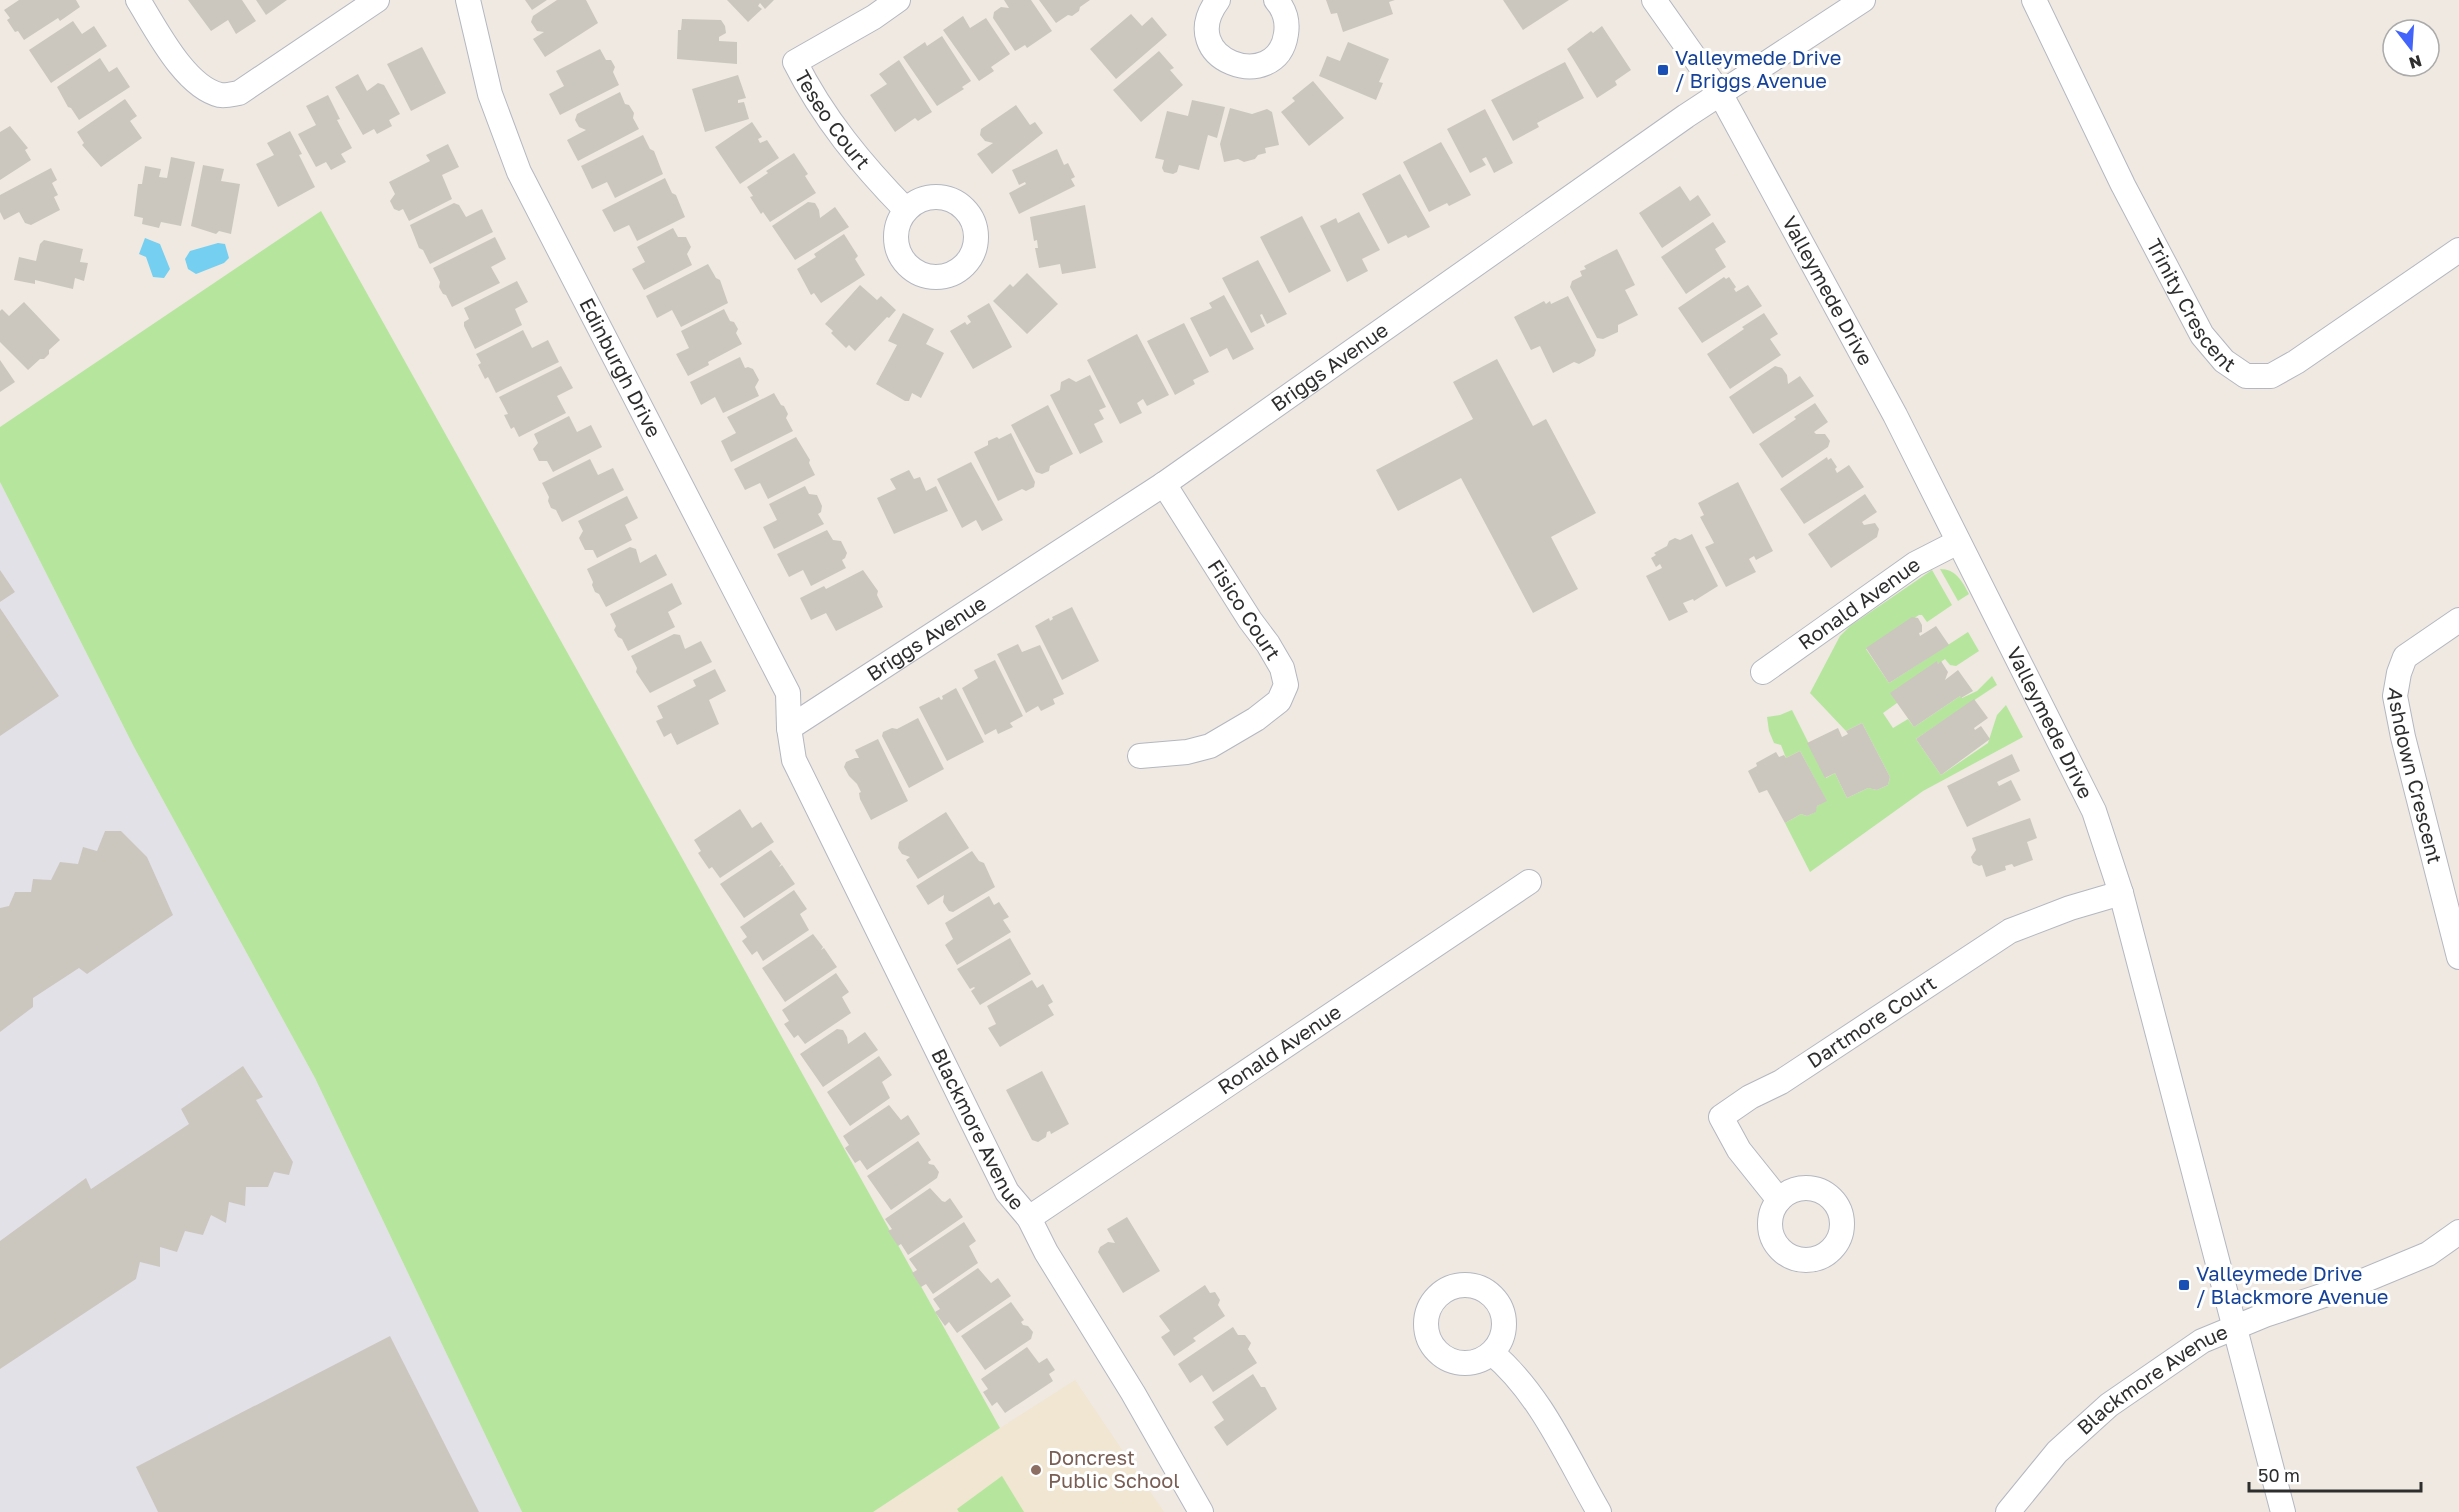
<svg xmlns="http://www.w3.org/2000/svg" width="2459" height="1512" viewBox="0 0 2459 1512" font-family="'Golos Text',sans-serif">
<rect width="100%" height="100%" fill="#efe9e1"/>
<polygon fill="#e3e1e8" points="0,482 134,747 315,1078 522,1512 0,1512"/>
<polygon fill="#f0e6d1" points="1075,1380 1164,1512 873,1512 1000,1428"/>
<g fill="#b6e59e">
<polygon points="321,211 1000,1428 873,1512 522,1512 315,1078 134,747 0,482 0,427"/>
<path d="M1940,569C1956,569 1962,581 1969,594L1958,601Z"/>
<polygon points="1932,570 1952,605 1927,622 1922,615 1919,615 1866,649 1889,683 1968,632 1979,651 1956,666 1950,665 1945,659 1938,664 1937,662 1897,703 1883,713 1893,728 1908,719 1914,727 1960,696 1962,698 1977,691 1992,676 1997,685 1916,739 1941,775 1988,743 1997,715 2006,705 2023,737 1923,791 1810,872 1785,823 1801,814 1807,816 1815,812 1817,806 1826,800 1800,751 1786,758 1781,745 1774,743 1769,731 1767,717 1780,715 1792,710 1826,778 1835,773 1847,798 1868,788 1877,790 1888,785 1890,777 1862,723 1846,731 1810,693 1840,636 1850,626"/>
<polygon points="1002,1476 1024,1512 959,1512 957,1509"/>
</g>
<g fill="#75cff0">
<polygon points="145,238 160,244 170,269 164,278 153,277 146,257 139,254"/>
<polygon points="218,243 225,244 229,258 224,263 196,274 188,269 185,259 190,251"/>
</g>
<g fill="#cbc7bf">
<polygon points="19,0 76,0 80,7 60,21 58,18 24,40 18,31 15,32 7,20 10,18 4,10"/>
<polygon points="188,0 242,0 256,21 236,34 228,20 211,31"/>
<polygon points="256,0 287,0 266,15"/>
<polygon points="525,0 547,0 532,10"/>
<polygon points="557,0 586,0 598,23 545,57 533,39 544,32 537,31 531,22 533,16"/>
<polygon points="727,0 774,0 765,9 760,3 758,6 762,9 748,22"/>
<polygon points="1004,0 1031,0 1052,31 1027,48 1025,45 1015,51 993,18 994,12 1001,7 1009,8"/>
<polygon points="1039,0 1090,0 1080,7 1079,11 1072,16 1068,15 1056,23"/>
<polygon points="1326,0 1395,0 1389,2 1393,14 1343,32 1337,13 1331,14"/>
<polygon points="1503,0 1569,0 1523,30"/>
<polygon points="1131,14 1142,26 1152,17 1167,35 1116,79 1090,49"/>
<polygon points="963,16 970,28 986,18 1010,54 991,67 994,71 979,81 943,30"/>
<polygon points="682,19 721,20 725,26 726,33 719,37 719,41 737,42 737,64 677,59 678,30 681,30"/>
<polygon points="73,21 82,34 94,26 107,46 51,83 29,50"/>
<polygon points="1602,26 1631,70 1615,81 1617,85 1597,98 1567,49 1591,31 1593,33"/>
<polygon points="942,36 971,81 962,87 964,89 937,106 903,57 925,42 927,46"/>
<polygon points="1348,42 1389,59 1379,82 1383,83 1376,100 1319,76 1327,56 1340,61"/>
<polygon points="422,47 446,93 411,111 387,64"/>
<polygon points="600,49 606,60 611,60 615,67 613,72 619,85 560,115 549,94 564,86 556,71"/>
<polygon points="1159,51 1174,68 1170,70 1183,85 1141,122 1113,90"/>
<polygon points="100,58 109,72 117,67 130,87 79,120 71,108 68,107 57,87"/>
<polygon points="899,60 932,112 918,121 915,118 895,132 870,95 887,84 879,74"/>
<polygon points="1565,62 1584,98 1537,123 1539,127 1513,141 1491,100"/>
<polygon points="358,74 367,91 378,83 384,85 400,114 389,120 392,126 377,134 374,129 363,135 335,87"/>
<polygon points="738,75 746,98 738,100 738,103 744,102 749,119 705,132 692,89"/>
<polygon points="1313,81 1344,118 1309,146 1281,112 1295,101 1292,98"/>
<polygon points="620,92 625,104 629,105 634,113 633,118 639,129 578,161 567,140 586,130 579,127 575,120 577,114"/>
<polygon points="328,95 340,119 337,120 352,148 341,154 346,162 331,170 326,162 316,167 298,134 316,125 306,106"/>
<polygon points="125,99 137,116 130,121 142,138 101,167 82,145 84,143 77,132"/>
<polygon points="1192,100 1225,107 1217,138 1208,135 1199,170 1179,165 1177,172 1173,174 1164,172 1162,168 1164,160 1155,158 1167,111 1188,116"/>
<polygon points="1016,105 1030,125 1035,122 1043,133 992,174 977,154 993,143 985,141 980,135 981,129"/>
<polygon points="1230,108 1252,114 1267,109 1272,112 1279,145 1265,148 1266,153 1258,155 1255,159 1244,162 1238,159 1224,162 1220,144"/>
<polygon points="1485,109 1513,163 1494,173 1486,157 1482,159 1486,165 1470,173 1447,129"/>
<polygon points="752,122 762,137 758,139 760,143 767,140 779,158 740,184 715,147"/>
<polygon points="10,126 28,148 25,150 31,160 0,180 0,132"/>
<polygon points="290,131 302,154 299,155 315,187 278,207 256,164 274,155 267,143"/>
<polygon points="643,135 650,149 654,151 663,174 615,198 607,182 592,189 581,166"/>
<polygon points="1441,142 1471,195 1449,206 1447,203 1429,212 1403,162"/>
<polygon points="448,144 459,167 442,175 452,199 409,221 403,209 399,211 394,209 390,201 395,194 389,182 430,161 426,155"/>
<polygon points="1057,149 1064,165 1068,163 1075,177 1071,179 1075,186 1019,214 1009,193 1026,184 1025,182 1019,185 1012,170"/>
<polygon points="794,153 808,174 805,176 816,193 770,222 763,212 761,214 750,197 753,196 747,187 768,173 766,171"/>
<polygon points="171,157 195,162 181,226 161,222 159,228 142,224 143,218 134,216 138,184 142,184 145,166 161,169 159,177 167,178"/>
<polygon points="203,165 224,169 221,181 240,184 231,234 219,231 216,234 191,226"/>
<polygon points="51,168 57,180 52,183 58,195 54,197 60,210 31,225 25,223 19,212 4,220 0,212 0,195"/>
<polygon points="1400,174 1430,227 1408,238 1406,235 1388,244 1362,194"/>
<polygon points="665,178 672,193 676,195 685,217 637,241 629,225 614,232 602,210"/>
<polygon points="1680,186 1690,201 1698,195 1711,215 1662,248 1639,213"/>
<polygon points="808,202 815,203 819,210 820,218 835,207 849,227 795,260 772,226"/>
<polygon points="454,203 459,205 466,217 482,209 493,232 430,264 423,250 419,248 410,225"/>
<polygon points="1085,205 1096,268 1062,274 1060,264 1039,268 1035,248 1038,248 1037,240 1034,241 1030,217"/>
<polygon points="1359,212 1380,250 1362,259 1368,271 1347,282 1320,226 1336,218 1338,223"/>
<polygon points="1302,216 1331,271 1289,293 1260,237"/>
<polygon points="1713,222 1726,242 1715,249 1726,267 1686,294 1661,257"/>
<polygon points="673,228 678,237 686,237 691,247 687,254 692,265 644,290 632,269 645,262 637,247"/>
<polygon points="844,234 858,256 855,259 865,275 821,303 814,293 811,295 797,269 816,257 814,254"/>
<polygon points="495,237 506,259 491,267 500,283 452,307 446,295 443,294 439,287 440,282 433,268"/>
<polygon points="44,240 83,249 80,262 88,263 84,281 75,278 73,289 35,280 35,284 14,280 19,257 36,261 40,244"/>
<polygon points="1617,249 1635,285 1625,290 1638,315 1618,325 1618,332 1603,339 1597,338 1570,287 1572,281 1582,276 1580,271 1586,269 1584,266"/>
<polygon points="1258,260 1287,314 1267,324 1262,314 1260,315 1265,326 1251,333 1222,278"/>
<polygon points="708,264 716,278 720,280 728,303 681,327 672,310 657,318 646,296"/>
<polygon points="1027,273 1058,304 1027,334 993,301 1010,284 1013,287"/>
<polygon points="1724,277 1726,279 1729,277 1736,287 1734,289 1736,292 1748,285 1762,306 1702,343 1678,308"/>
<polygon points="517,281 528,302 515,309 522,325 475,349 464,326 464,322 469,319 464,308"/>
<polygon points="860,285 877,300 881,296 896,310 889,318 887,317 855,351 849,345 846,348 831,333 833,331 825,324"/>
<polygon points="1224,295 1254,349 1233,360 1227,348 1210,357 1190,318 1212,308 1209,303"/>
<polygon points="1568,296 1596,350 1594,356 1579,364 1574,362 1553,373 1540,346 1531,350 1514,317 1544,301 1546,304 1550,301 1551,304"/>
<polygon points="24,302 60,340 49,350 49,354 44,359 40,359 28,370 0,342 0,311 2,309 9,316"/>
<polygon points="989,303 1012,347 973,369 950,331 965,322 967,325 971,322 967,316"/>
<polygon points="724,309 730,321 734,322 738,329 736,333 742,344 708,362 709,365 688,376 676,354 689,348 681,331"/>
<polygon points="903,313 934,329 926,344 944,353 921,398 912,393 909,401 905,401 876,384 897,345 888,341"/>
<polygon points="1764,313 1778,334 1770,339 1781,355 1730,389 1707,354 1744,329 1742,327"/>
<polygon points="1184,323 1209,372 1193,380 1195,384 1175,395 1147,341"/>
<polygon points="523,330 532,348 548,340 559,362 496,393 488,377 485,379 478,365 481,363 476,354"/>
<polygon points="1137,334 1169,395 1147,406 1143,399 1137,403 1142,413 1120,424 1087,360"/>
<polygon points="740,357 745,368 748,367 753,369 759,380 755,387 759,396 723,413 715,397 701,405 690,382"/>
<polygon points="1497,359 1533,426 1546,419 1596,513 1551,537 1578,589 1533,613 1461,478 1398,511 1376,470 1473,419 1453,382"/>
<polygon points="0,360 15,382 0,392"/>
<polygon points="561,366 573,388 557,396 566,413 519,437 514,427 511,429 504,415 508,414 499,397"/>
<polygon points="1775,366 1782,368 1787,375 1788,384 1800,376 1814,396 1753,434 1729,397"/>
<polygon points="1090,375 1106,407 1099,410 1104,419 1094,424 1103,442 1080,454 1050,395 1060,390 1061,382 1069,378 1076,382"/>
<polygon points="774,393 781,405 784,406 788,414 786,418 793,431 731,462 721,441 736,433 727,417"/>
<polygon points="1815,403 1828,422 1814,432 1816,434 1825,434 1830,441 1828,447 1782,478 1759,444 1796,419 1794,417"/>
<polygon points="1048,405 1073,454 1050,466 1049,471 1042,474 1036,472 1011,425"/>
<polygon points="569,416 577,432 591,425 602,447 553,472 547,461 539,461 533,449 538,443 534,434"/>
<polygon points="1011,433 1035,482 1034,487 1026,491 1022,489 998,501 974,452 988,445 988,441 997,437 999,439"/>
<polygon points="796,437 810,460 809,463 815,475 768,499 760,483 745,490 734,469"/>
<polygon points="1827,457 1828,460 1831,458 1837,467 1835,469 1837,473 1849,465 1864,487 1804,524 1780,489"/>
<polygon points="590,459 598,475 613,468 624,490 562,522 556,510 551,508 548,501 549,497 542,483"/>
<polygon points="971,462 1003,520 982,531 976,520 962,528 937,479"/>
<polygon points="909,470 914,479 920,477 926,491 936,486 948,511 894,534 877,498 896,489 890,479"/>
<polygon points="1738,482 1773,551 1756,560 1754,556 1749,559 1756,572 1726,587 1705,547 1714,543 1700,517 1704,515 1698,503"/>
<polygon points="805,486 809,494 817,495 822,506 821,512 818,514 824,524 774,549 763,527 777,520 769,504"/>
<polygon points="1865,494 1877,512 1862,522 1864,525 1875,523 1879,529 1877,537 1831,568 1808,534"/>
<polygon points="627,496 638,518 625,525 632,540 597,558 593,550 585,550 579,538 583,531 578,521"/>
<polygon points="827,530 833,540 841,541 847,553 845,558 842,560 846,568 811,586 803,570 789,577 777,554"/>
<polygon points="1692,534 1718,586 1694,601 1693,599 1683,603 1688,612 1669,621 1646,576 1662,568 1660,564 1656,567 1651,558 1656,555 1654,553 1667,546 1669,541 1675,538 1680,540"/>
<polygon points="630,547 636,549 640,563 656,554 667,575 606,607 599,594 595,592 592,585 593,582 587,569"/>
<polygon points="0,570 15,592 0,602"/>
<polygon points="863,570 878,591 877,595 883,607 836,631 826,613 811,620 800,598 824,586 826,589"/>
<polygon points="672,583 682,604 668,612 675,627 628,651 622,639 618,637 614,630 616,626 610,614"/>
<polygon points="1072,607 1099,661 1062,680 1035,626 1049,618 1050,621 1053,619 1052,617"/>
<polygon points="0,608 59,696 0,736"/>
<polygon points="1912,617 1918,618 1922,625 1922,632 1919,633 1920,636 1936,626 1949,645 1889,683 1866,648"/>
<polygon points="674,634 680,635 685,649 701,641 712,662 650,693 636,672 637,668 631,656"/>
<polygon points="1018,644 1022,652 1040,645 1064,694 1053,699 1055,704 1041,711 1038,706 1026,713 997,654"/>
<polygon points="995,660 1023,716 1010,723 1013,727 998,734 996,729 985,735 962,688 978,678 974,670"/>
<polygon points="1937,661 1938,664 1941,661 1948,672 1945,680 1958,670 1973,691 1961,698 1960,696 1914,727 1890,693"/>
<polygon points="715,669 726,691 709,700 719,724 677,745 671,733 664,737 656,721 663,718 657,706 696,686 693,680"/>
<polygon points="956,688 984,742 947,761 919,707 939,697 941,700 943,699 942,696"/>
<polygon points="1974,699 1988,718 1974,728 1975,730 1981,726 1990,739 1941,775 1916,739"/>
<polygon points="918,718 944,769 909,788 882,736 883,732 892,728 897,729"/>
<polygon points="1862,723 1890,777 1888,785 1877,790 1868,788 1847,798 1835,773 1825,778 1807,743 1838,728 1842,737 1848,734 1846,731"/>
<polygon points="878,739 908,801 871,820 860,799 859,793 861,792 857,784 849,776 844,767 846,762 855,758 859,758 855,750"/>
<polygon points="1800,751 1827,801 1817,806 1816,812 1807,816 1801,814 1785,823 1767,790 1759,793 1748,771 1757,766 1756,763 1776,752 1779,757 1784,755 1786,758"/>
<polygon points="2012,754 2020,771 1997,782 1999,786 2011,780 2021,800 1967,827 1947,786"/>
<polygon points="740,809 752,828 761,822 774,842 720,878 712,867 709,869 698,853 701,851 694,840"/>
<polygon points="946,812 969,848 918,879 906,860 910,857 902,854 898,848 899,842"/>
<polygon points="2030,818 2037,838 2027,842 2033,860 2014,867 2012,864 2005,866 2006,870 1986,877 1982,865 1979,866 1973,863 1971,857 1976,850 1972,838"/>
<polygon points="105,831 121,831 147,857 173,915 87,974 79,968 33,998 33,1007 0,1032 0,908 9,906 15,892 31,892 33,879 51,880 60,862 78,864 83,847 97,851"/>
<polygon points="771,850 781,864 779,867 782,865 795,884 744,918 720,884"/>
<polygon points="972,851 979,861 984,863 995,887 953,912 949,911 943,902 944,895 928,905 916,886"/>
<polygon points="794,890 807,909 800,914 809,930 763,961 757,951 752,955 742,941 747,937 740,927"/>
<polygon points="989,896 994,905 999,902 1009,917 1003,920 1011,932 957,965 945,945 953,939 945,923"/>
<polygon points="813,934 823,947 821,950 824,948 837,967 785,1002 762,968"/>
<polygon points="1010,938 1031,974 980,1005 971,991 975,988 974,987 970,989 957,969"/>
<polygon points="836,973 849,992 842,997 851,1013 805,1044 798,1035 794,1038 784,1024 789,1021 782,1010"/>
<polygon points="1032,980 1037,988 1043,984 1053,1002 1048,1005 1054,1015 1000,1047 988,1028 996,1024 987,1006"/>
<polygon points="837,1029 843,1030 847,1037 848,1044 865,1032 878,1050 823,1087 800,1054"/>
<polygon points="879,1056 892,1075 882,1082 890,1098 850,1126 827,1092"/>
<polygon points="243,1066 263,1097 256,1100 293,1162 289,1175 274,1172 268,1187 246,1187 245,1206 229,1202 226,1223 211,1215 203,1235 185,1231 177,1252 160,1247 160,1267 140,1262 136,1279 0,1369 0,1241 86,1178 91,1189 189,1124 181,1109"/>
<polygon points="1042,1071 1069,1124 1051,1134 1050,1131 1047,1132 1046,1137 1038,1142 1032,1140 1006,1090"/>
<polygon points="889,1105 901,1120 908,1115 920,1134 867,1170 860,1160 855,1163 845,1148 849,1145 843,1136"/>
<polygon points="918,1141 931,1160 928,1162 929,1164 934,1165 939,1172 937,1178 891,1210 867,1176"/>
<polygon points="930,1188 942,1201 945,1202 950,1198 963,1217 908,1255 901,1244 898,1246 888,1231 892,1229 885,1219"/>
<polygon points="1127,1217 1160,1271 1123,1293 1098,1252 1100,1247 1108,1242 1115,1243 1107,1229"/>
<polygon points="964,1222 976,1241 969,1246 978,1263 933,1294 926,1284 921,1287 912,1273 917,1270 909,1259"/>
<polygon points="978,1268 991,1283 998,1278 1011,1296 957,1333 949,1322 945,1326 935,1312 940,1309 933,1299"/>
<polygon points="1205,1285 1210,1293 1215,1292 1220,1300 1218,1305 1225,1316 1193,1338 1196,1341 1174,1356 1161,1337 1170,1331 1159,1316"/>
<polygon points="1011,1302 1024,1320 1021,1322 1023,1325 1028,1326 1033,1332 1031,1339 985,1370 961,1336"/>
<polygon points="1233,1327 1238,1335 1245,1335 1251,1343 1248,1349 1257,1363 1213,1392 1202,1375 1190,1383 1178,1364"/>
<polygon points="390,1336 479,1512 158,1512 136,1467"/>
<polygon points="1027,1347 1039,1363 1047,1358 1055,1370 1049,1374 1053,1381 1005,1413 997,1402 992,1406 983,1392 988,1389 981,1379"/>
<polygon points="1253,1374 1261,1387 1265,1387 1277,1409 1227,1446 1214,1427 1224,1420 1212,1402"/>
</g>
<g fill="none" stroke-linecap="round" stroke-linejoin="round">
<g stroke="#b4b7c1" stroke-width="26">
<g id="minor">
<path d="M138,0C156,29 185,87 220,95C226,96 233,94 239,93L377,0"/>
<path id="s1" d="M468,0L490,94L519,172L788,693L789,728L794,760L1007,1192L1029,1218L1046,1252L1133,1393L1201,1512"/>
<path id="s2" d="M898,0L874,17L795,62C823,118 862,165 906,210"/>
<path d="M1218,0C1173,60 1277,96 1286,34C1288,21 1285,10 1276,0"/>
<path id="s3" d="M1654,0L1721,95L1895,415L2094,811L2121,893L2283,1512"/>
<path id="s4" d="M2034,0L2123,185L2202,335L2224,361L2246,376H2271L2296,362L2459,250"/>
<circle cx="936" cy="237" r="40"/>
<path id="s5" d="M2459,620L2405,657L2399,673L2395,696L2403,737L2459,957"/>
<path id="s6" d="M1763,672L1915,564L1958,542"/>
<path id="s7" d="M789,728L1164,484L1686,116L1863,0"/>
<polyline points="1140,756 1187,752 1210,746 1256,719 1279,701 1286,685 1282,668 1268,644 1250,620 1164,484"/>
<circle cx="1806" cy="1224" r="36"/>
<path id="s8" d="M1779,1200L1739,1150L1721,1117L1750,1097L1781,1082L2010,931L2070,908L2121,893"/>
<path id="s9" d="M1029,1218L1529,882"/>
<circle cx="1465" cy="1324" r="39"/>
<path d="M1492,1353C1541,1394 1567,1457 1599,1512"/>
<path id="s10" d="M2008,1512L2057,1452L2109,1405L2202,1341L2265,1315L2351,1286L2428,1254L2459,1232"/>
</g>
</g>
<use href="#minor" stroke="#fff" stroke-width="24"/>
</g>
<g fill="#1a4fb4" stroke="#fff" stroke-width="2">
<rect x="1657" y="64" width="12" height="12" rx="3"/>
<rect x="2178" y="1279" width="12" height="12" rx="3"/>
</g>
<circle fill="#8d6e63" stroke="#fff" stroke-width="2" cx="1036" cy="1470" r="6"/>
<g text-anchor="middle" stroke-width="6" stroke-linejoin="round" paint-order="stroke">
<g font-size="20" fill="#164399" stroke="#fff" text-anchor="start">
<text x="1675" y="65">Valleymede Drive<tspan x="1675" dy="23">/ Briggs Avenue</tspan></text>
<text x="2196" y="1281">Valleymede Drive<tspan x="2196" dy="23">/ Blackmore Avenue</tspan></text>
</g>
<g font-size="20" fill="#2e2e2e" stroke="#fff">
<text dy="7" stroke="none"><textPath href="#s2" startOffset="189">Teseo Court</textPath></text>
<text dy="7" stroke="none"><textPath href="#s3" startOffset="339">Valleymede Drive</textPath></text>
<text dy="7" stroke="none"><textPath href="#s4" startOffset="344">Trinity Crescent</textPath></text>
<text dy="7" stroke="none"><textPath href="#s7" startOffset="650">Briggs Avenue</textPath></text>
<text dy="7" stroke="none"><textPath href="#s1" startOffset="400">Edinburgh Drive</textPath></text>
<text dy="7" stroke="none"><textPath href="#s6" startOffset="118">Ronald Avenue</textPath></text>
<text transform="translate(1244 610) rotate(57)" y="7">Fisico Court</text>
<text dy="7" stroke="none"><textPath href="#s7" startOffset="164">Briggs Avenue</textPath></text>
<text dy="7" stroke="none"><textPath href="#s3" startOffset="825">Valleymede Drive</textPath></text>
<text dy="7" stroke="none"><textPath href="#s5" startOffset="188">Ashdown Crescent</textPath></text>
<text dy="7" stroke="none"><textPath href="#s8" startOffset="280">Dartmore Court</textPath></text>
<text dy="7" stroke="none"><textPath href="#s9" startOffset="302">Ronald Avenue</textPath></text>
<text dy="7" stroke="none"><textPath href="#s1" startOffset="1246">Blackmore Avenue</textPath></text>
<text dy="7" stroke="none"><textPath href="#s10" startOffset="198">Blackmore Avenue</textPath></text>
</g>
<g font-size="20" fill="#785e54" stroke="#fff" text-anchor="start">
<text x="1048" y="1465">Doncrest<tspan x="1048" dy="23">Public School</tspan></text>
</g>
</g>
<g transform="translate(2411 48) rotate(163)"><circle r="28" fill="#ffffff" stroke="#ababab" stroke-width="1.5"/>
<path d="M0-4.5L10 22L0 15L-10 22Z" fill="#4264fb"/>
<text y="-9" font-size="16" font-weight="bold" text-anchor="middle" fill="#2e2e2e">N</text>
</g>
<path d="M2249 1482v9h172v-9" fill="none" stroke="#2e2e2e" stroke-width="3"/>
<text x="2258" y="1482" font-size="18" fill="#2e2e2e" stroke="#ffffff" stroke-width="4.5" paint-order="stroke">50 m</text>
</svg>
